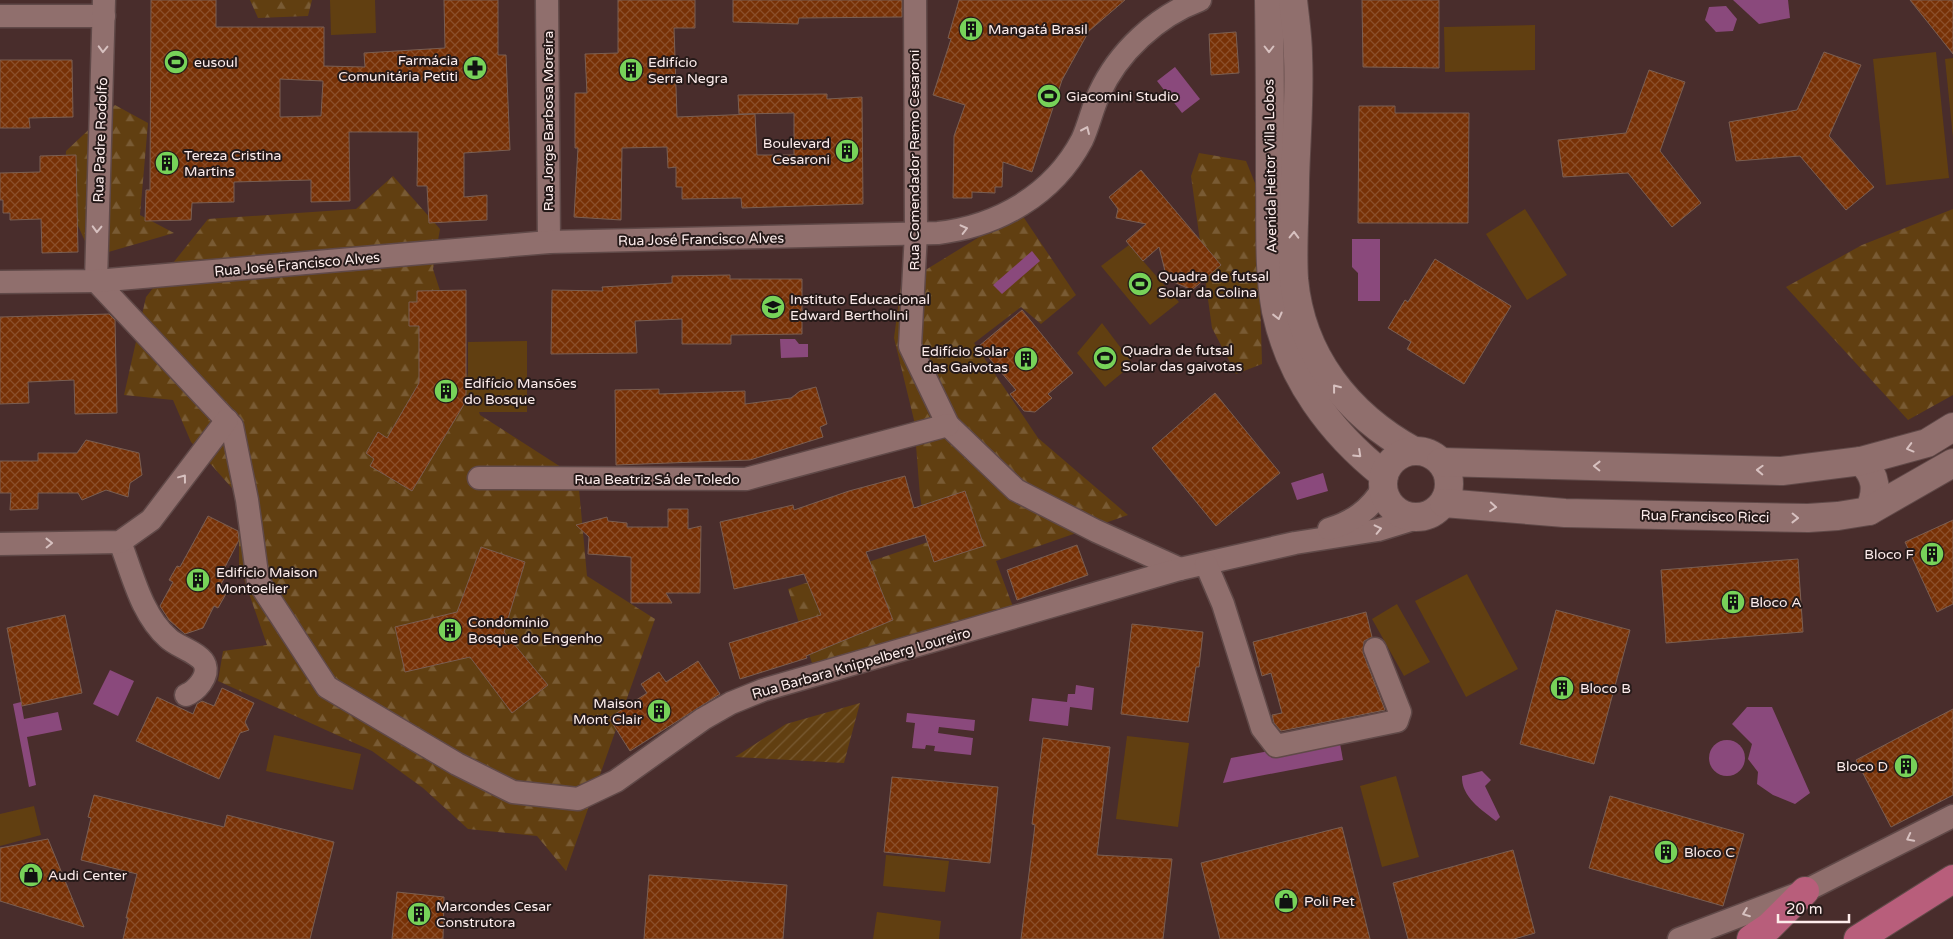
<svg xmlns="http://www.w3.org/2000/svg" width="1953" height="939" viewBox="0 0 1953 939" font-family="'Varela Round',sans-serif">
<defs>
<pattern id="forest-firs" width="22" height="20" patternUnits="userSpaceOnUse" patternTransform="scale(1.25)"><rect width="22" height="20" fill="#613f11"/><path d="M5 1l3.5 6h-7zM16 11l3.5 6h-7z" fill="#795b34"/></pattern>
<pattern id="garden-furrows" width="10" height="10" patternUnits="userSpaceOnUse" patternTransform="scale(1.25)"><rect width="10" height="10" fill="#613f11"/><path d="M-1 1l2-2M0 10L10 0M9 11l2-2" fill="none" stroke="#795b34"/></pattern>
<pattern id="building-cross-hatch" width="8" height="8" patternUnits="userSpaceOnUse" patternTransform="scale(1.25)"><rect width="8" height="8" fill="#773106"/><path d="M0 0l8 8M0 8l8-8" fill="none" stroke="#8b4f2a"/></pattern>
</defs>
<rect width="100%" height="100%" fill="#492d2c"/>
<g fill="url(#forest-firs)">
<polygon points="250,0 312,0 308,16 258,18"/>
<polygon points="115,105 148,123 140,215 174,233 105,253 89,250 64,195 66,151"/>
<polygon points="1199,153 1246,161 1257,188 1262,364 1236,374 1212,328 1191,176"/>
<polygon points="393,176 440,229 433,269 480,415 578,478 587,576 655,619 566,871 537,836 468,829 423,788 372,751 218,681 223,651 267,645 239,565 239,496 191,442 173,400 124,395 146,297 208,219 356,209"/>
<polygon points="1953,209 1953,395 1908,420 1786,287 1862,245"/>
<polygon points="1020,212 1076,295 1041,324 1021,307 974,343 1038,438 1128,515 996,561 1016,615 812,663 788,589 928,542 920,496 914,420 894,338 901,285"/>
</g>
<polygon fill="url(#garden-furrows)" points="860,703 844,763 735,757 786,724"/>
<g fill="#613f11">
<polygon points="330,0 375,0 376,33 331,35"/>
<polygon points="1535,25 1535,70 1445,72 1444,27"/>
<polygon points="1936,52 1949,178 1886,185 1873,59"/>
<polygon points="1953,58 1953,138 1945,59"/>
<polygon points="1525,209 1567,275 1527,300 1486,234"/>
<polygon points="1129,245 1179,302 1150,325 1101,266"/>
<polygon points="1102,323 1133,364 1105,387 1077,353"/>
<polygon points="527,341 527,412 468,412 468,342"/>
<polygon points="1467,574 1518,669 1466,697 1415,601"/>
<polygon points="1397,604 1430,662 1404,676 1372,619"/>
<polygon points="274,735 361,754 353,790 266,771"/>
<polygon points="1127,736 1189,743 1178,827 1116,819"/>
<polygon points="1396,776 1419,857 1382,867 1360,786"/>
<polygon points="34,806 41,835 0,846 0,814"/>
<polygon points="886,855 949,861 945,892 883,886"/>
<polygon points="877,912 941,921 939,939 873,939"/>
</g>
<g fill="#8a497c">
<polygon points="1733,0 1788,0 1790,18 1759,24"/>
<polygon points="1726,6 1737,19 1733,31 1716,32 1705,20 1709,7"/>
<polygon points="1175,67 1200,99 1182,113 1157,81"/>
<polygon points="1352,239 1380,239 1380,301 1358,301 1358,273 1352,267"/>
<polygon points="1032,251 1040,261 1002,294 993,285"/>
<polygon points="780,339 795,339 799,344 808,344 808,357 781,358"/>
<polygon points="1323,473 1328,491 1297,500 1291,483"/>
<polygon points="110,670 134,681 118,716 93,704"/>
<polygon points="1076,685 1094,688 1092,710 1070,707 1068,726 1029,721 1032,698 1067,702 1068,694 1075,694"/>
<polygon points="21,702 24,719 58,712 62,730 27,737 36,785 29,787 13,704"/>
<polygon points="1747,707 1772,707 1810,793 1795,804 1773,795 1757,784 1758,772 1748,759 1752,744 1732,724"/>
<polygon points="907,713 975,720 974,731 939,727 938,733 973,738 971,755 934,751 935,746 926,745 925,749 912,748 915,723 906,722"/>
<polygon points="1339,738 1343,760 1223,783 1231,758"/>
<circle cx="1727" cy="758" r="18"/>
<path d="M1482,771L1491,780L1485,786L1500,817L1496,821C1482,810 1461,797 1462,776Z"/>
</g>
<g fill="url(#building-cross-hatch)" stroke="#7a5e52" fill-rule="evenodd">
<path d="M151,0H216V27H324V66L365,67L364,53L445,48L444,0H498V55H506L510,150L464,153V197L487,195V220L429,223L427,186H417L418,132H349L350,201L311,202V180L234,182V202L192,203L191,220L145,221L146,190H150ZM280,79L323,81L321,116L280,117Z"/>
<polygon points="618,0 695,0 695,28 674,28 677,117 755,114 757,155 794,155 794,113 739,114 738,95 827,94 827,99 862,97 863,204 742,208 741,198 682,199 682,187 676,187 676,167 668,168 667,147 622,148 621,220 574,217 578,148 575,148 575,93 587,93 585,54 618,53"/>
<polygon points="733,0 902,0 902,17 799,18 798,24 733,22"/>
<polygon points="959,0 1125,0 1089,31 1062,80 1032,172 1003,162 1002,187 995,187 995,193 972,192 972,198 953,198 954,136 965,105 933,95 951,39 948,38"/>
<polygon points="1362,0 1439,0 1439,68 1363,67"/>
<polygon points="1910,0 1953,0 1953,54"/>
<polygon points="1236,32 1239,73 1211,75 1209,34"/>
<polygon points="1824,52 1861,65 1829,136 1874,187 1846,210 1800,156 1736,161 1729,122 1797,110"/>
<polygon points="0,60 72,60 73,117 29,118 30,128 0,128"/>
<polygon points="1649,70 1685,82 1660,151 1701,203 1672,227 1628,173 1563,177 1558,140 1626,133"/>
<polygon points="1359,106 1395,106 1395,113 1469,113 1468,223 1358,223"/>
<polygon points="76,155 78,252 42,253 41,219 10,220 10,213 3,213 3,200 0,200 0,173 40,172 40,156"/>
<polygon points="1141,170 1221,265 1192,290 1167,279 1159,247 1143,261 1126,241 1146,224 1116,218 1118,209 1109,197"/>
<polygon points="1435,259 1511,306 1464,384 1407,349 1411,342 1388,328 1405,300 1408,302"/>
<polygon points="730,275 730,279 802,279 802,334 731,335 731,344 682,344 682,319 635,321 637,353 551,354 552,290 603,291 602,287 672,283 672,276"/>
<polygon points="466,290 466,401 412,491 370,466 374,459 366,453 378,432 387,438 419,383 419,326 409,326 409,302 417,302 417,291"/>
<polygon points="1022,310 1073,373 1048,394 1052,398 1035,412 1024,411 1010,394 1016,390 979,346"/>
<polygon points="109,314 115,320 117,413 75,414 74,380 28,382 29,403 0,404 0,317"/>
<polygon points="816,387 827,424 820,427 823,437 750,460 616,465 615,390 659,389 659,394 745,391 745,404 791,398 800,391"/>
<polygon points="1215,393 1280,473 1216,526 1152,448"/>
<polygon points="86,440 139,453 142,475 130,483 128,497 106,490 82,500 78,493 38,493 38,509 10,510 11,493 0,493 0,461 38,461 38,453 77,453"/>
<polygon points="905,476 914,508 965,491 984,546 934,562 925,535 866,552 893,620 806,656 807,658 740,679 729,643 821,615 804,574 734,589 720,522 793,505 794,510 849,491"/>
<polygon points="668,509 688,509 688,529 701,526 700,593 666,593 672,603 631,603 631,557 588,554 589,537 576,525 607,517 608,521 627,523 627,527 668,527"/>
<polygon points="208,516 238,531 239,540 223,571 227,573 219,588 227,592 218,608 214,606 203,628 185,634 169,620 160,606 173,582 169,580 177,566 180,567"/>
<polygon points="1953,520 1953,604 1937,612 1905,542"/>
<polygon points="1077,545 1088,575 1017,600 1007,570"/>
<polygon points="481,547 525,562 504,632 548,685 512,713 470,657 405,672 395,627 457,612"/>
<polygon points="1798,559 1803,632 1666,643 1661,570"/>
<polygon points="1556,610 1630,630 1594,764 1520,744"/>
<polygon points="1366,612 1372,637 1364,641 1363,653 1385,710 1281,731 1274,723 1272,715 1282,713 1271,673 1262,676 1253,642"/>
<polygon points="65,615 82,693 22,706 7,628"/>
<polygon points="1132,624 1203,632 1199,667 1196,667 1188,722 1121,714"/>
<polygon points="698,661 720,694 630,751 609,718 647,693 641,684 659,672 666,682"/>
<polygon points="222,688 254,703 245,722 249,730 240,733 219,779 136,741 157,697 193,714 197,704 202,701 214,706"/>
<polygon points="1953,709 1953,795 1891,827 1856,760"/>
<polygon points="1043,738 1110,747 1097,855 1172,859 1163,939 1021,939 1035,825 1032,824"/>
<polygon points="892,777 998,787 990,863 884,852"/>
<polygon points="94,795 224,827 227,815 334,842 310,939 123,939 128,918 126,918 137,874 81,860 91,818 88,817"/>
<polygon points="1610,796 1744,834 1723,906 1589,868"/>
<polygon points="1342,827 1370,939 1220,939 1201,863"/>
<polygon points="48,839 84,927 0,901 0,848"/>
<polygon points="1513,850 1535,933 1514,939 1408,939 1393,883"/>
<polygon points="649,875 787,885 783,939 644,939"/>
<polygon points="397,892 444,897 443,939 392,939"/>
</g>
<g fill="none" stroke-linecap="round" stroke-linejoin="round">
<g stroke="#604948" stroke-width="25">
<g id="street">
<polyline points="547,0 549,242"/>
<polyline points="915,0 916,233 910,346 948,425 1016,490 1096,531 1180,569"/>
<polyline points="0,16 104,16"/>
<polyline points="96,281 232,426 247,500 258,581 327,687 457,764 513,792 578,799 616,781 703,719 731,703 763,690 1180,569 1295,543 1378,530 1417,518"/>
<polyline points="96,281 104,0"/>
<path d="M0,282L96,281L549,242L938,233C998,226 1053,195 1082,140C1089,125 1092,109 1099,94C1118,52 1157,16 1200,0"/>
<polyline points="479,478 746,479 948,425"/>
<path d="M1329,529C1351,523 1371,509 1382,489"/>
<path d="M120,542C133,575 141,614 168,638C177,647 201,653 205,665C209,677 196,691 186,695"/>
<polyline points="0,544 120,542 151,520 227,420"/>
<polyline points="1206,564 1223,604 1262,728 1276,746 1397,721 1400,712 1375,649"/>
<polyline points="1679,939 1805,891 1953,816"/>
</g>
</g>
<g stroke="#604948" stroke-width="30">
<g id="secondary">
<path d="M1269,0C1270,59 1270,119 1270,178C1271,222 1268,268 1276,311C1290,378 1331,433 1384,475"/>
<path d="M1293,0C1295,19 1298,38 1298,56C1300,98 1296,140 1295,181C1295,214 1292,247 1294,279C1301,356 1348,415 1414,451"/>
<circle cx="1416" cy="484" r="33"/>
<path d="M1861,461C1877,476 1878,491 1869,511"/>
<polyline points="1441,462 1782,471 1861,461 1927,443 1953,427"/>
<polyline points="1444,503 1565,513 1808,518 1838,516 1869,511 1953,463"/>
</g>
</g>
<g stroke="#604948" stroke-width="30">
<g id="primary">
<polyline points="1751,939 1769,927 1805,891"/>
<polyline points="1858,939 1953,879"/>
</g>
</g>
<use href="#street" stroke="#906f6d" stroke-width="22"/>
<use href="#secondary" stroke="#906f6d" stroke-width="28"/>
<use href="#primary" stroke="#b85e7b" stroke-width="28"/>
</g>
<defs><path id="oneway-chevron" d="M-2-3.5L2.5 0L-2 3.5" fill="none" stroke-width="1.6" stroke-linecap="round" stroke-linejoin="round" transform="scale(1.25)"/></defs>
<g stroke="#d7c1c0">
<use href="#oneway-chevron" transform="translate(103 49) rotate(92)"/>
<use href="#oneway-chevron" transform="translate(1269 49) rotate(90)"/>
<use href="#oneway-chevron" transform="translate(1086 130) rotate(-66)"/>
<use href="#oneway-chevron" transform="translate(97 229) rotate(92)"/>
<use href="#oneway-chevron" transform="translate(964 229) rotate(-14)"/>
<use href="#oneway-chevron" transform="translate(1294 235) rotate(-89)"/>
<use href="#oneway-chevron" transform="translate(1278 316) rotate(76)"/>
<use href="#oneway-chevron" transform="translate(1336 388) rotate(-128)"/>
<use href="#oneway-chevron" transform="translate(1910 448) rotate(165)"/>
<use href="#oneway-chevron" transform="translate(1358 454) rotate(43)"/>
<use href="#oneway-chevron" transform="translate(1597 466) rotate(-179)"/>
<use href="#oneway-chevron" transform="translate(1760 470) rotate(-178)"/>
<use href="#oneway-chevron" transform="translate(183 478) rotate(-53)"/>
<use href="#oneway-chevron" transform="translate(1493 507) rotate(5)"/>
<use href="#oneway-chevron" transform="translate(1795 518) rotate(1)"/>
<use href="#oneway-chevron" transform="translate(1378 529) rotate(-13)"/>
<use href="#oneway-chevron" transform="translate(49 543) rotate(-1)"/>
<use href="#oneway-chevron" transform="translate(1910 838) rotate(153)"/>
<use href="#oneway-chevron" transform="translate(1746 913) rotate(159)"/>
</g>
<defs>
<g id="building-disc" transform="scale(1.25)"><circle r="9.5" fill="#77d259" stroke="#261a19"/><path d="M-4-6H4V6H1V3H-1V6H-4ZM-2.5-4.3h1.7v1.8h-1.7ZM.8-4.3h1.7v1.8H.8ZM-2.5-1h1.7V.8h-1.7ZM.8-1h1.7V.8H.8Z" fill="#111"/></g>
<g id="stadium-disc" transform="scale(1.25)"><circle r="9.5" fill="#77d259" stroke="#261a19"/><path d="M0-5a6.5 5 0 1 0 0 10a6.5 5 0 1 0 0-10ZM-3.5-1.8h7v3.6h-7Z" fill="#111"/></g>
<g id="pharmacy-disc" transform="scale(1.25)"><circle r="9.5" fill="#77d259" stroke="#261a19"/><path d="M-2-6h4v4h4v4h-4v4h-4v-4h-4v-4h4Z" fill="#111"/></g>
<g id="school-disc" transform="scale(1.25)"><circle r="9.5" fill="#77d259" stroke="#261a19"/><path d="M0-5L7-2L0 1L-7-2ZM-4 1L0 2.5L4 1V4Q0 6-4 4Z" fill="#111"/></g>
<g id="shop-disc" transform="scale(1.25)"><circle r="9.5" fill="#77d259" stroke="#261a19"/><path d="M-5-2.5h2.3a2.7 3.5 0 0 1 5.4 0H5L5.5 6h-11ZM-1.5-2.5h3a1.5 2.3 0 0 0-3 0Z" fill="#111"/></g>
</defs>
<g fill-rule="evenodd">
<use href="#building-disc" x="971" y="29"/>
<use href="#stadium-disc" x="176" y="62"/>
<use href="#pharmacy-disc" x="475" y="68"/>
<use href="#building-disc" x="631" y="70"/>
<use href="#stadium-disc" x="1049" y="96"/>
<use href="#building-disc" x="847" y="151"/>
<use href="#building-disc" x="167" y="163"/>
<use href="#stadium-disc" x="1140" y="284"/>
<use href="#school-disc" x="773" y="307"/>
<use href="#stadium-disc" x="1105" y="358"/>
<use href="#building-disc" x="1026" y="359"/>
<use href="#building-disc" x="446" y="391"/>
<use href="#building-disc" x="1932" y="554"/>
<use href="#building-disc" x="198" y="580"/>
<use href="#building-disc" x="1733" y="602"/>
<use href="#building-disc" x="450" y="630"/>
<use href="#building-disc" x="1562" y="688"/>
<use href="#building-disc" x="659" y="711"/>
<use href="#building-disc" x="1906" y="766"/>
<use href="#building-disc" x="1666" y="852"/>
<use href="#shop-disc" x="31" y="875"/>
<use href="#shop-disc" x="1286" y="901"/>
<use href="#building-disc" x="419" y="914"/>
</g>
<g text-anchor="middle" stroke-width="4" stroke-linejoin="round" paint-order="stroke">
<g font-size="14" fill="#fdedec" stroke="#261a19" text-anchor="start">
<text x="988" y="34">Mangatá Brasil</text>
<text x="458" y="65" text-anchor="end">Farmácia<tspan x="458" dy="16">Comunitária Petiti</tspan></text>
<text x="194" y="67">eusoul</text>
<text x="648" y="67">Edifício<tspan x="648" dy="16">Serra Negra</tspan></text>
<text x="1066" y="101">Giacomini Studio</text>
<text x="830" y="148" text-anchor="end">Boulevard<tspan x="830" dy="16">Cesaroni</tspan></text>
<text x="184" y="160">Tereza Cristina<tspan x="184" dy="16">Martins</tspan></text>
<text x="1158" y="281">Quadra de futsal<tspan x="1158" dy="16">Solar da Colina</tspan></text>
<text x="790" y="304">Instituto Educacional<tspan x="790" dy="16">Edward Bertholini</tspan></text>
<text x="1122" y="355">Quadra de futsal<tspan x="1122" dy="16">Solar das gaivotas</tspan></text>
<text x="1008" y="356" text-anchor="end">Edifício Solar<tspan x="1008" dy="16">das Gaivotas</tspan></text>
<text x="464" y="388">Edifício Mansões<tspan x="464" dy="16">do Bosque</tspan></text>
<text x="1914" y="559" text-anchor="end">Bloco F</text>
<text x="216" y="577">Edifício Maison<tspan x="216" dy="16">Montoelier</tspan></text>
<text x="1750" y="607">Bloco A</text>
<text x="468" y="627">Condomínio<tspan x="468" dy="16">Bosque do Engenho</tspan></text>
<text x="1580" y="693">Bloco B</text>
<text x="642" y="708" text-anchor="end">Maison<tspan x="642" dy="16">Mont Clair</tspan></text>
<text x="1888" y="771" text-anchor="end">Bloco D</text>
<text x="1684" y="857">Bloco C</text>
<text x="48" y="880">Audi Center</text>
<text x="1304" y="906">Poli Pet</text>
<text x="436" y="911">Marcondes Cesar<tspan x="436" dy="16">Construtora</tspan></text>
</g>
<g font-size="14" fill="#fdedec" stroke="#261a19">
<text transform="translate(548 121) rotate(-90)" y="5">Rua Jorge Barbosa Moreira</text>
<text transform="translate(100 140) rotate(-88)" y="5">Rua Padre Rodolfo</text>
<text transform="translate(914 160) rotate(-90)" y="5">Rua Comendador Remo Cesaroni</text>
<text transform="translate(1270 166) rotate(-91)" y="5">Avenida Heitor Villa Lobos</text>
<text transform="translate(701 239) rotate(-1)" y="5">Rua José Francisco Alves</text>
<text transform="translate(297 264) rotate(-5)" y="5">Rua José Francisco Alves</text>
<text x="657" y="484">Rua Beatriz Sá de Toledo</text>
<text transform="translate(1705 516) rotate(1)" y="5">Rua Francisco Ricci</text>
<text transform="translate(861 663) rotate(-16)" y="5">Rua Barbara Knippelberg Loureiro</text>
</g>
</g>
<path d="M1778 914v8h71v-8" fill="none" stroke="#fdedec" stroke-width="2.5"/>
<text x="1786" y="914" font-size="15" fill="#fdedec" stroke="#261a19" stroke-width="4" paint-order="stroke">20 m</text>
</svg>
